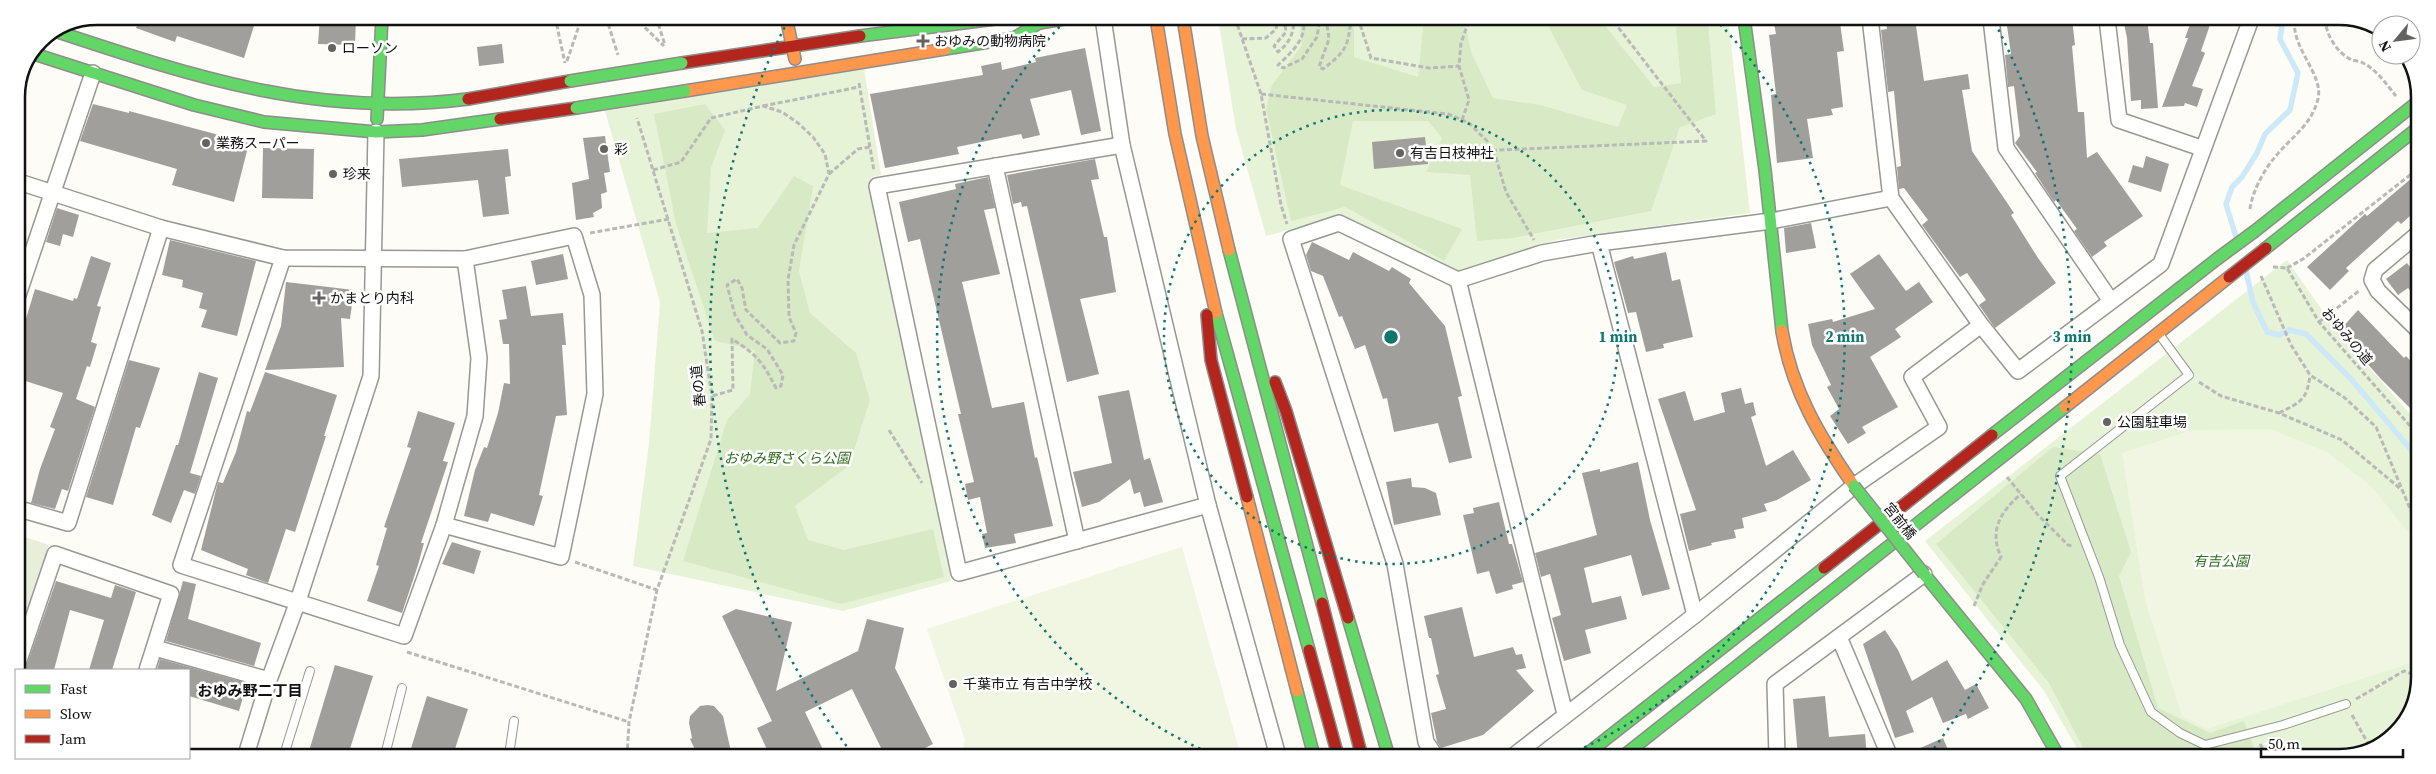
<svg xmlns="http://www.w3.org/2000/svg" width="2436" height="774" viewBox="0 0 2436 774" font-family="'Source Serif 4','Noto Sans JP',serif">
<rect width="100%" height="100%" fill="#fdfcf7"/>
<g fill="#e7f3d7">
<polygon points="1218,18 1728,18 1750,213 1556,240 1453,274 1342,215 1266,236 1236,129"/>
<polygon points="864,69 881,175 871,177 951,581 843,611 633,566 649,443 660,302 605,111"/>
<polygon points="2287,260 2336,330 2418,423 2417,698 2388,741 2339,758 2082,757 2044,691 1925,541"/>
</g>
<g fill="#d8eac5">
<polygon points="1299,18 1354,18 1354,57 1418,77 1424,18 1464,18 1471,52 1493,98 1540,105 1618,127 1627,105 1582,90 1544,18 1599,18 1654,87 1681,83 1676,27 1708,23 1716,114 1680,127 1651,211 1513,238 1477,241 1470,175 1426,172 1442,138 1428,121 1353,121 1340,185 1462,229 1444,261 1345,207 1291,221 1266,109 1272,85 1302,45"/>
<polygon points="705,104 725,130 711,168 707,233 758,228 794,176 813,186 799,271 810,313 856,353 870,400 849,466 795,506 808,540 844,550 933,529 944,577 841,604 683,561 727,420 750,394 755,350 715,341 676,224 654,114"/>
<polygon points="2053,447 2100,454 2131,552 2119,576 2158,708 2210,733 2244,721 2258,758 2088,757 2049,683 1936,544"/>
</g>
<polygon fill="#e9eedb" points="16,534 49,545 16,645"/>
<g fill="#f0f6e1">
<polygon points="2270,429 2327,452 2372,487 2411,536 2418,553 2417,661 2207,729 2182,716 2145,600 2122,453 2193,430"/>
<polygon points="1182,547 1241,756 960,756 965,740 927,629"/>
</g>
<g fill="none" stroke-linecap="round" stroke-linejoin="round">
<g stroke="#cde8f7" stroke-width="5.5">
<polyline points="2237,240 2226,204 2232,187 2242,177 2257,153 2265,134 2290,110 2298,73 2280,39 2283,19"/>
<polyline points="2246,271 2253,302 2267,332 2279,335 2290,330 2306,334 2351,379 2418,458"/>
</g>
</g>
<g fill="#a19f9c">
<polygon points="140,16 257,16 244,58 177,36 175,42 136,28"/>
<polygon points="320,17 356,17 355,45 318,44"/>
<polygon points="1773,18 1836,18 1837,24 1840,23 1844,51 1837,52 1843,107 1831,109 1833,115 1807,119 1813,158 1777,163 1771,95 1776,94 1769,35 1776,34"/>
<polygon points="1885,18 1915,19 1924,81 1968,74 1970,89 1962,90 1972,151 2014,213 2011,215 2038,258 2056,283 1995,328 1979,305 1986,300 1967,273 1960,277 1922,225 1928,220 1904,188 1899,189 1897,167 1901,166 1894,91 1888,92 1881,30 1887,29"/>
<polygon points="2006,19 2072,19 2075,45 2072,46 2078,112 2084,112 2087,158 2097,152 2143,216 2104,242 2107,246 2092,257 2074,231 2077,229 2056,200 2054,202 2035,173 2037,172 2015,143 2020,136 2014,86 2008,87 2005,55 2011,54"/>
<polygon points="2123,19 2147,19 2150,43 2153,43 2158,108 2141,109 2141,100 2131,101 2127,38"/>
<polygon points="2192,19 2212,19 2201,51 2205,53 2192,86 2203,89 2197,107 2185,103 2184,106 2162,107 2188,38 2185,38"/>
<polygon points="502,44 504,63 479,66 477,47"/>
<polygon points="1085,48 1101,131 1081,135 1071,90 1030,99 1040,135 1023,139 1021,134 957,147 959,154 885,168 870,94 983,75 981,66 1001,62 1002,70 1036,62 1035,58"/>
<polygon points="93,104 129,113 129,111 249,143 234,202 172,185 177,169 80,141"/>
<polygon points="605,136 610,172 604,173 607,192 601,194 602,208 593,213 594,217 576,220 572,183 589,179 583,138"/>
<polygon points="1425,137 1428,164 1374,169 1372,142"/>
<polygon points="263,148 314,149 313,199 262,198"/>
<polygon points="508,149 511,176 505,177 509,214 483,217 478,180 402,187 399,159"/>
<polygon points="2146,156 2169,164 2161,192 2128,182 2133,165 2143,168"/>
<polygon points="1095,159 1099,179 1091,180 1104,237 1107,237 1116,292 1080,299 1099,374 1067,382 1027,206 1022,207 1021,202 1013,204 1007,175"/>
<polygon points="2419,172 2419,208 2401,224 2398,221 2346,268 2349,271 2330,290 2307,267 2365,214 2367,216"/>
<polygon points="988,177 995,208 984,210 1000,274 962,282 992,408 1024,402 1035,458 1037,457 1053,526 1014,534 1016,543 985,548 982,534 987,533 980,497 968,500 965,484 974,482 958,414 961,414 920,239 908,242 899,202 956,189 955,184"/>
<polygon points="57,208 79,215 73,237 63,234 60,246 46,242"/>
<polygon points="1811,223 1816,248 1786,253 1784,228"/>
<polygon points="170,240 256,261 237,336 201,327 207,310 199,308 203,293 182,287 183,280 162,275"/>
<polygon points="1312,242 1349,260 1353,252 1389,271 1392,267 1411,279 1409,283 1445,326 1462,396 1458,397 1472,458 1449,463 1438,423 1394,432 1387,398 1383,399 1365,345 1355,349 1342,316 1339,317 1323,276 1311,271 1306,255"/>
<polygon points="1666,252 1672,281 1680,279 1693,337 1663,344 1664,348 1646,352 1636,312 1628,313 1614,262 1633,256 1634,259"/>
<polygon points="563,254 568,279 536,285 531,261"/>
<polygon points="1879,254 1906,291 1919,282 1933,302 1895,329 1901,337 1870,357 1898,407 1862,427 1866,433 1848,444 1830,416 1839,409 1827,387 1831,385 1812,345 1808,324 1832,319 1833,322 1875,309 1850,274"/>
<polygon points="91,256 111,263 97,306 101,307 91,342 97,344 90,367 87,366 76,399 95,407 68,491 62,489 55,509 31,503 40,469 55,429 50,427 63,393 16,378 16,359 21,342 16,341 16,334 21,320 25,322 35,289 73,301 74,298 77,299"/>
<polygon points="2407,263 2419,279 2419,300 2408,288 2398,295 2386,279"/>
<polygon points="286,282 354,290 350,319 341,318 344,367 265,370 281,326"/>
<polygon points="526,286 531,316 563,313 566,345 562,345 567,415 556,416 539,495 543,496 534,526 491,513 488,522 464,516 475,470 484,447 487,448 498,413 504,383 510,384 509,344 503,344 499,320 507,319 502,290"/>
<polygon points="2358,310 2404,358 2406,356 2418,369 2418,416 2381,379 2356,351 2360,348 2341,329"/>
<polygon points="129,360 160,368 140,428 136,427 113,505 86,497"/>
<polygon points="199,372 218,378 190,473 201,476 195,494 184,490 171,523 152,515 176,445 178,445"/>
<polygon points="265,372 337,395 324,436 326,436 295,532 286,529 268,583 246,575 248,569 201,550 218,482 223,483 236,452 247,411 250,412"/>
<polygon points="1741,388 1745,404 1753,402 1756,415 1751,417 1766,466 1793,450 1811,480 1777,500 1764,504 1767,511 1742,518 1744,528 1734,530 1736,538 1711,543 1712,545 1689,551 1680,514 1696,510 1658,399 1685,391 1694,421 1725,412 1721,393"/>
<polygon points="1129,390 1144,460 1150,458 1163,502 1144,507 1140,492 1134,494 1130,479 1099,502 1082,507 1073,472 1112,463 1098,396"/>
<polygon points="418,411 455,423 443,461 448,462 421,543 424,543 418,565 402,613 367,601 379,566 376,565 387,528 384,527 411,448 407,447"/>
<polygon points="1638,462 1650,520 1670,589 1642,596 1631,555 1584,568 1592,603 1621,596 1627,619 1585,630 1591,653 1564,661 1552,618 1561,615 1550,574 1541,577 1535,553 1597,535 1582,473 1600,469 1600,472"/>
<polygon points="1411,478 1412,487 1425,488 1436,493 1441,515 1394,525 1386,482"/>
<polygon points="1499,502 1509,544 1512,544 1523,582 1512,585 1513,589 1496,594 1489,571 1477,574 1463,515 1474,513 1473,508"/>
<polygon points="452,542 481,551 474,574 442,564"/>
<polygon points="56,581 111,598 115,585 136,592 112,670 89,670 104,620 70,610 54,670 25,670"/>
<polygon points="183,581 196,584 188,619 261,643 254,666 166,641"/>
<polygon points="1462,607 1474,657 1513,647 1516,655 1522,654 1526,668 1516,670 1534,691 1483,735 1441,748 1437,742 1431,713 1446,709 1436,675 1439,674 1431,638 1429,638 1424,616"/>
<polygon points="736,609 792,622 776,691 858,651 867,619 904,628 895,668 933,744 921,750 924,756 885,756 852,689 805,712 826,756 770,756 757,728 772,721 722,616"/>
<polygon points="1885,630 1898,650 1912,681 1947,660 1965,690 1976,684 1989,708 1968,719 1966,714 1943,723 1932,697 1906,711 1914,732 1895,738 1863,644"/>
<polygon points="160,659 247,683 239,711 189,696 189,670 157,670"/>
<polygon points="335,665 373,676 348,755 324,755 309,751"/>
<polygon points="427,696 468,709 453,755 409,755"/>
<polygon points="1825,696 1829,737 1865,734 1867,757 1798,757 1793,699"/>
<polygon points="708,705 714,706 723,716 732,756 698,756 690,739 692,738 689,723 690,716 700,706"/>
<polygon points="1943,738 1951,757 1900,757"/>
</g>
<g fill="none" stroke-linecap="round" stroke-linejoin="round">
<g stroke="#979795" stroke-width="10">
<g id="lane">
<polyline points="2159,334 2189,375 2060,476 2099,577 2120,645 2151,712 2180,733 2205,745 2283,725 2346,704"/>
<polyline points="284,755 310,671"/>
<polyline points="385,755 402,688"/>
<polyline points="509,755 514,721"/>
</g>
</g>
<g stroke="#979795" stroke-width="18">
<g id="street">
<polyline points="1103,18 1122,145 1208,505 1278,756"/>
<polyline points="1870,18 1891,198 1981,325 2018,371 2161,264 2251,19"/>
<polyline points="1991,19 2006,148 2111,301"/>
<polyline points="2107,19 2119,120 2201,148"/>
<polyline points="1122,145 877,186 959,573 1208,505"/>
<polyline points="995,166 1077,541"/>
<polyline points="16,181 161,228 283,258 465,259 574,236 592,295 595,394 561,557 444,525"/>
<polyline points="1599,243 1695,615"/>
<polyline points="283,258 181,565 404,636 444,525 475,416 479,358 465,259"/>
<polyline points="1458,280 1565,714"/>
<polyline points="16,301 93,73"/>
<polyline points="2419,331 2378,291 2372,280 2375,270 2419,233"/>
<polyline points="16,508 68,523 161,228"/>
<polyline points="1839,637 1890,757"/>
<polyline points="155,648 269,680"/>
<polyline points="16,669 55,554 171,594 147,670"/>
<polyline points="246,755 269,680 298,601 371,376 376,132"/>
<polyline points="1436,757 1426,742 1395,564 1291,239 1339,223 1458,280 1542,253 1599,243 1771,221 1891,198"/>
<polyline points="1512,757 1695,615 1854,486 1939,427 1912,377 1981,325"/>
<polyline points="1777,757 1775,684 1924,574"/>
</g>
</g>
<g stroke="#8e8d8b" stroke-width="14">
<g id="fast">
<polyline points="1744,18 1765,170 1782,331"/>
<polyline points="1026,20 1039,23 1077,17"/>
<path d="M58,32C197,78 320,118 468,99"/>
<polyline points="860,36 1011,17"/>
<polyline points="945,49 1014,38 1039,23"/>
<polyline points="34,54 194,105 264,122 376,132 422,130 500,119"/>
<polyline points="377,119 382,17"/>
<polyline points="2255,231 2420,100"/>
<polyline points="2266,248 2419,127"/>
<polyline points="1229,250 1322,603"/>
<polyline points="1216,313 1309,650"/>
<polyline points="1992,435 2217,259"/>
<polyline points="1924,574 2026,699 2059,757"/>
<polyline points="1348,618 1389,757"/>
<polyline points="1297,691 1314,756"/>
<polyline points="1583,757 1824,568"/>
<polyline points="1622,757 2065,407"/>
</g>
</g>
<g stroke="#8e8d8b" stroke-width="14">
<g id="slow">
<polyline points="786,17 795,59"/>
<polyline points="1156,18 1175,134 1216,313"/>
<polyline points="1183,18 1202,136 1229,250"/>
<polyline points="685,91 945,49"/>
<path d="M1782,331C1792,391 1820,437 1854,486"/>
<polyline points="2065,407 2229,277"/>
<polyline points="1247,497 1297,691"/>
</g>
</g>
<g stroke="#8e8d8b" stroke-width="14">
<g id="jam">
<polyline points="682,63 860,36"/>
<polyline points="468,99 570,81"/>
<polyline points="500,119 576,108"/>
<polyline points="1207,315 1211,360 1247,497"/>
<polyline points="1275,382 1286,411 1348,618"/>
<polyline points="1824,568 1992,435"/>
<polyline points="1322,603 1362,757"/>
<polyline points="1309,650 1338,756"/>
</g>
</g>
<g stroke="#b9b9b8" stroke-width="3" stroke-dasharray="5 2.5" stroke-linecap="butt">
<polyline points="555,17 565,63"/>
<polyline points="606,17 618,55"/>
<polyline points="634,17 664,46"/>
<polyline points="656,17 665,45"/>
<polyline points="1235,18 1261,94 1281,205 1287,224"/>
<path d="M1284,18L1286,32L1274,46L1278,52C1290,43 1294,32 1294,18"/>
<path d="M1302,18C1310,36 1290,54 1278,65L1283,68L1302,59L1317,37L1320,18"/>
<path d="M1326,18L1329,39L1319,67L1323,69C1346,51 1348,48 1351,18"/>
<polyline points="1358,18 1371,58 1429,68 1459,66"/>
<polyline points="2275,19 2274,25 2294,24"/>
<path d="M2325,19C2326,35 2337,53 2352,60C2355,61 2360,61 2363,63C2376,69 2387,85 2396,96"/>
<polyline points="1242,39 1266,38 1276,29 1278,18"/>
<polyline points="567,61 582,17"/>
<polyline points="859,83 874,171"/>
<polyline points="1261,94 1448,114 1469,123 1487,141 1496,158 1506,192 1534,240"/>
<polyline points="763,106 859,87"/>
<polyline points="1462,120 1469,100 1459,66 1461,43 1470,18"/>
<polyline points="1432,153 1706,141 1611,18"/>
<path d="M653,170L681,162L711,118L763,106L782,112L798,123L813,137L825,154L829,174L794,245L788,280L789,317L796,333L794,341L780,343L746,310L742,288L737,279L727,285L735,315L747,335L767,349L783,375L781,386L776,388C762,361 757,355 732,339L733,390L712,396"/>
<polyline points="829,174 858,149 870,147"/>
<path d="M2250,209C2252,192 2264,170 2275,157C2292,136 2311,126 2318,99C2324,74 2290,47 2295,19"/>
<polyline points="590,233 669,219"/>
<polyline points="2273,267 2287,268 2319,322 2418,435"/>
<polyline points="2287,268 2303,259 2419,168"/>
<polyline points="2261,276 2291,345 2310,375 2345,398 2376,427 2411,511 2418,519"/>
<polyline points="2319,322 2360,290"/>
<polyline points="2199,382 2221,396 2279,413 2342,440 2402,490"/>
<path d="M2279,413C2301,402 2307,400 2310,375"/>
<polyline points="889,430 922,483"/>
<polyline points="2007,477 2038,515 2068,545 2073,546"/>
<polyline points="575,562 657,590"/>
<path d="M1974,606L1983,584L2001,557C1989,531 2000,512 2021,494"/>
<polyline points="407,652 629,722"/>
<polyline points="2356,699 2404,671 2417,676"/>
<polyline points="2352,715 2370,747"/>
<polyline points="2260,744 2268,758"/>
<polyline points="627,756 629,722 657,590 711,439 712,396 702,331 637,118"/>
</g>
<use href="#lane" stroke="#fffffe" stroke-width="8"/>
<use href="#street" stroke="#fffffe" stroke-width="15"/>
<use href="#fast" stroke="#63d668" stroke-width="11"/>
<use href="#slow" stroke="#ff974d" stroke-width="11"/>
<use href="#jam" stroke="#b3261e" stroke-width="11"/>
<g stroke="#8e8d8b" stroke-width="14" stroke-linecap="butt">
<g id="fast-bridge">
<polyline points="570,81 682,63"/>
<polyline points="576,108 685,91"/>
<polyline points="2217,259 2255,231"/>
<polyline points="1854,486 1924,574"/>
</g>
</g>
<g stroke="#8e8d8b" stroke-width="14" stroke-linecap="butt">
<polyline id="jam-bridge" points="2229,277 2266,248"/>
</g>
<use href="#fast-bridge" stroke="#63d668" stroke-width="11"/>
<use href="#jam-bridge" stroke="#b3261e" stroke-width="11"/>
</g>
<g fill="none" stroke="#0f766e" stroke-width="2.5" stroke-dasharray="2.5 5">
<circle cx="1391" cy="337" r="227"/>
<path d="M1214 755A454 454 0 0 1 1067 19M1715 19A454 454 0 0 1 1565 756"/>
<path d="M851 752A681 681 0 0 1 790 17M1995 23A681 681 0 0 1 1928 756"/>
</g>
<g fill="#646362" stroke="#fff" stroke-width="2">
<path d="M920.5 33.5h5v5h5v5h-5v5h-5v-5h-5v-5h5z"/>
<circle cx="332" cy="48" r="5"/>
<circle cx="206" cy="143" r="5"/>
<circle cx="604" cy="149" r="5"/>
<circle cx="1400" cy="153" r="5"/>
<circle cx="333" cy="174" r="5"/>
<path d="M316.5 290.5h5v5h5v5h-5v5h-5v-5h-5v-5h5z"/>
<circle cx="2107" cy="422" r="5"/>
<circle cx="953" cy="684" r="5"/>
</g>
<g text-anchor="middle" stroke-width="5" stroke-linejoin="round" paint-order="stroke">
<g font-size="14" fill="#111" stroke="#fff" text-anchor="start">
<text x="934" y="46">おゆみの動物病院</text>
<text x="342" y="53">ローソン</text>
<text x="216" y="148">業務スーパー</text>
<text x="614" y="154">彩</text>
<text x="1410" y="158">有吉日枝神社</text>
<text x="343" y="179">珍来</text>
<text x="330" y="303">かまとり内科</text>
<text x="2117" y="427">公園駐車場</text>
<text x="963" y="689">千葉市立 有吉中学校</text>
</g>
<g font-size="14" fill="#111" stroke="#fff">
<text transform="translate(2347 336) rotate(50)" y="5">おゆみの道</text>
<text transform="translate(698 386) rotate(-96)" y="5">春の道</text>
<text transform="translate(1900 521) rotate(51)" y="5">宮前橋</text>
</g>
<g font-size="14" font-style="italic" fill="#2f6b1f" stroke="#fff">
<text x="787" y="463">おゆみ野さくら公園</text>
<text x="2221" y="566">有吉公園</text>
</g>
<g font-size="15" font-weight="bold" fill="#111" stroke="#fff">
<text x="250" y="696">おゆみ野二丁目</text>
</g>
</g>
<path d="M0 0H2436V774H0ZM97 25H2339A72 72 0 0 1 2411 97V677A72 72 0 0 1 2339 749H97A72 72 0 0 1 25 677V97A72 72 0 0 1 97 25Z" fill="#fff" fill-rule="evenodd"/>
<path fill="none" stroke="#111" stroke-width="2.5" d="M97 25H2339A72 72 0 0 1 2411 97V677A72 72 0 0 1 2339 749H97A72 72 0 0 1 25 677V97A72 72 0 0 1 97 25Z"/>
<circle cx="1391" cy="337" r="8" fill="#0f766e" stroke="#fff" stroke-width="2.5"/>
<g font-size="15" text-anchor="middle" font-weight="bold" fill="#0f766e" stroke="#fff" stroke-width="5" stroke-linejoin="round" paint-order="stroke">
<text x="1618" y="342">1 min</text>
<text x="1845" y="342">2 min</text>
<text x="2072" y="342">3 min</text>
</g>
<rect x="15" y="669" width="175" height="90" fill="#ffffff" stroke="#a0a0a0"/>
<rect x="25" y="685" width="25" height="8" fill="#63d668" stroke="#a0a0a0"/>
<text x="60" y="694" font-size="15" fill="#111111">Fast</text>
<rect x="25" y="710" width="25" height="8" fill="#ff974d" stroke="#a0a0a0"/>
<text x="60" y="719" font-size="15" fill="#111111">Slow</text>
<rect x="25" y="735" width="25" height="8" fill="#b3261e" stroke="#a0a0a0"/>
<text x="60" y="744" font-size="15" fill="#111111">Jam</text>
<g transform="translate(2396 40) rotate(241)"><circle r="24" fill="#ffffff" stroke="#a0a0a0"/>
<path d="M0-4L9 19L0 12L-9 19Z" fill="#646362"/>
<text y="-8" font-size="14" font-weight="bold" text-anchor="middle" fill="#111111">N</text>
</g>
<path d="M2261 749v8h142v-8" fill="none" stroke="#111111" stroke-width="2.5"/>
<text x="2268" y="749" font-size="15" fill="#111111" stroke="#ffffff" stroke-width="4" paint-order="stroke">50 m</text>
</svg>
